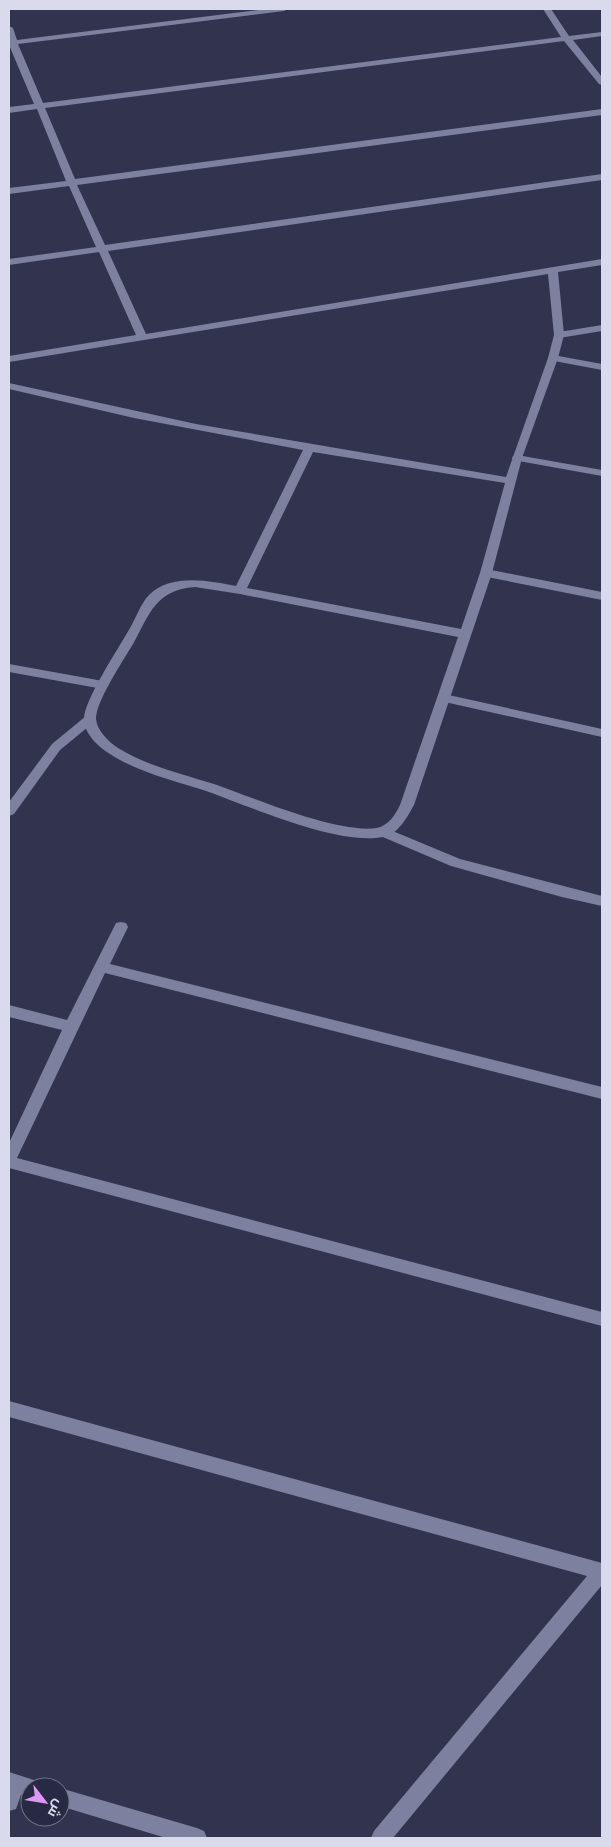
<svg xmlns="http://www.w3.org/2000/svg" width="611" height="1847" viewBox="0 0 611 1847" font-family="'Roboto Condensed',Cairo,sans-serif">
<rect width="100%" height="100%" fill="#32344f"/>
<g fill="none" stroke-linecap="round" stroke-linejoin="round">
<g fill="#7d809f" fill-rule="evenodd">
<polygon points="602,325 602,331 559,338 554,335 559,332"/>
<polygon points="553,355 602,364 602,370 549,360 548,358 549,356"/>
<polygon points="517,455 602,470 602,476 513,460 512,458 513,456"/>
<polygon points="486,569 602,592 602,600 482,576 480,573"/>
<polygon points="9,664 103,681 109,685 103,689 9,672"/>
<polygon points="444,694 602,729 602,737 440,701 438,698 440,695"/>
<polygon points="90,715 94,716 96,719 94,722 60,750 14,814 9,816 9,802 52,744 86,716"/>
<polygon points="383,827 460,859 602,896 602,906 562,897 451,866 378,835 376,832 378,829"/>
</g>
<g fill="#7d809f" fill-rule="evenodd">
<path d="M266,9H288L284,11L18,44L43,103L561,37L543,9H551L569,36L602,32V36L573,40L602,77V85L599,84L564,41L45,108L75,179L602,109V115L77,185L105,245L602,174V180L108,251L146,334L602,259V265L558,272L564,335L558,358L522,458L492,573L414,805C407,817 399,834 383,837C339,846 253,808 209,792C176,781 139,773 110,754C98,747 84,733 84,719C84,700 120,646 130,628C136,618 141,603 149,595C172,573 209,581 236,586L303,450L134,418L9,389V383L196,424L506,477L548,358L554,335L548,274L9,362V356L136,335L99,252L9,265V259L96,247L69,186L9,194V188L66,181L37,109L9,113V107L34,104L9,45V26L13,28L17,40ZM313,452L505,483L480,573L461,629L247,588ZM195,587L240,594L458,637L400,805C396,814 388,826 377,828C337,834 254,798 214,784C182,774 147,766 118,748C109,742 97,731 96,719C96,701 123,661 133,644C150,614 155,590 195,587Z"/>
<polygon points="121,922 126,923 128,927 110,964 602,1087 602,1099 105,973 17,1158 602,1312 602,1326 9,1168 9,1143 62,1030 9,1017 9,1005 67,1020 114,927 116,923"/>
<polygon points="9,1401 602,1563 602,1585 393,1838 371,1838 374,1831 587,1576 9,1417"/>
<polygon points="9,1772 37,1781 39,1787 30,1787 30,1797 21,1795 16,1809 9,1811"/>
<polygon points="60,1788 197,1828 204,1831 207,1838 166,1838 60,1806"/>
</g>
</g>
<rect width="611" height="1847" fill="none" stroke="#d9dbec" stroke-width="20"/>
<g transform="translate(45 1802) rotate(121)"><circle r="24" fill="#282a44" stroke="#6f7187"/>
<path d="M0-4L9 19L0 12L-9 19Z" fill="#de98f3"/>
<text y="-8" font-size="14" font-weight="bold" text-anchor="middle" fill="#d9dbec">ش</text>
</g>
</svg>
